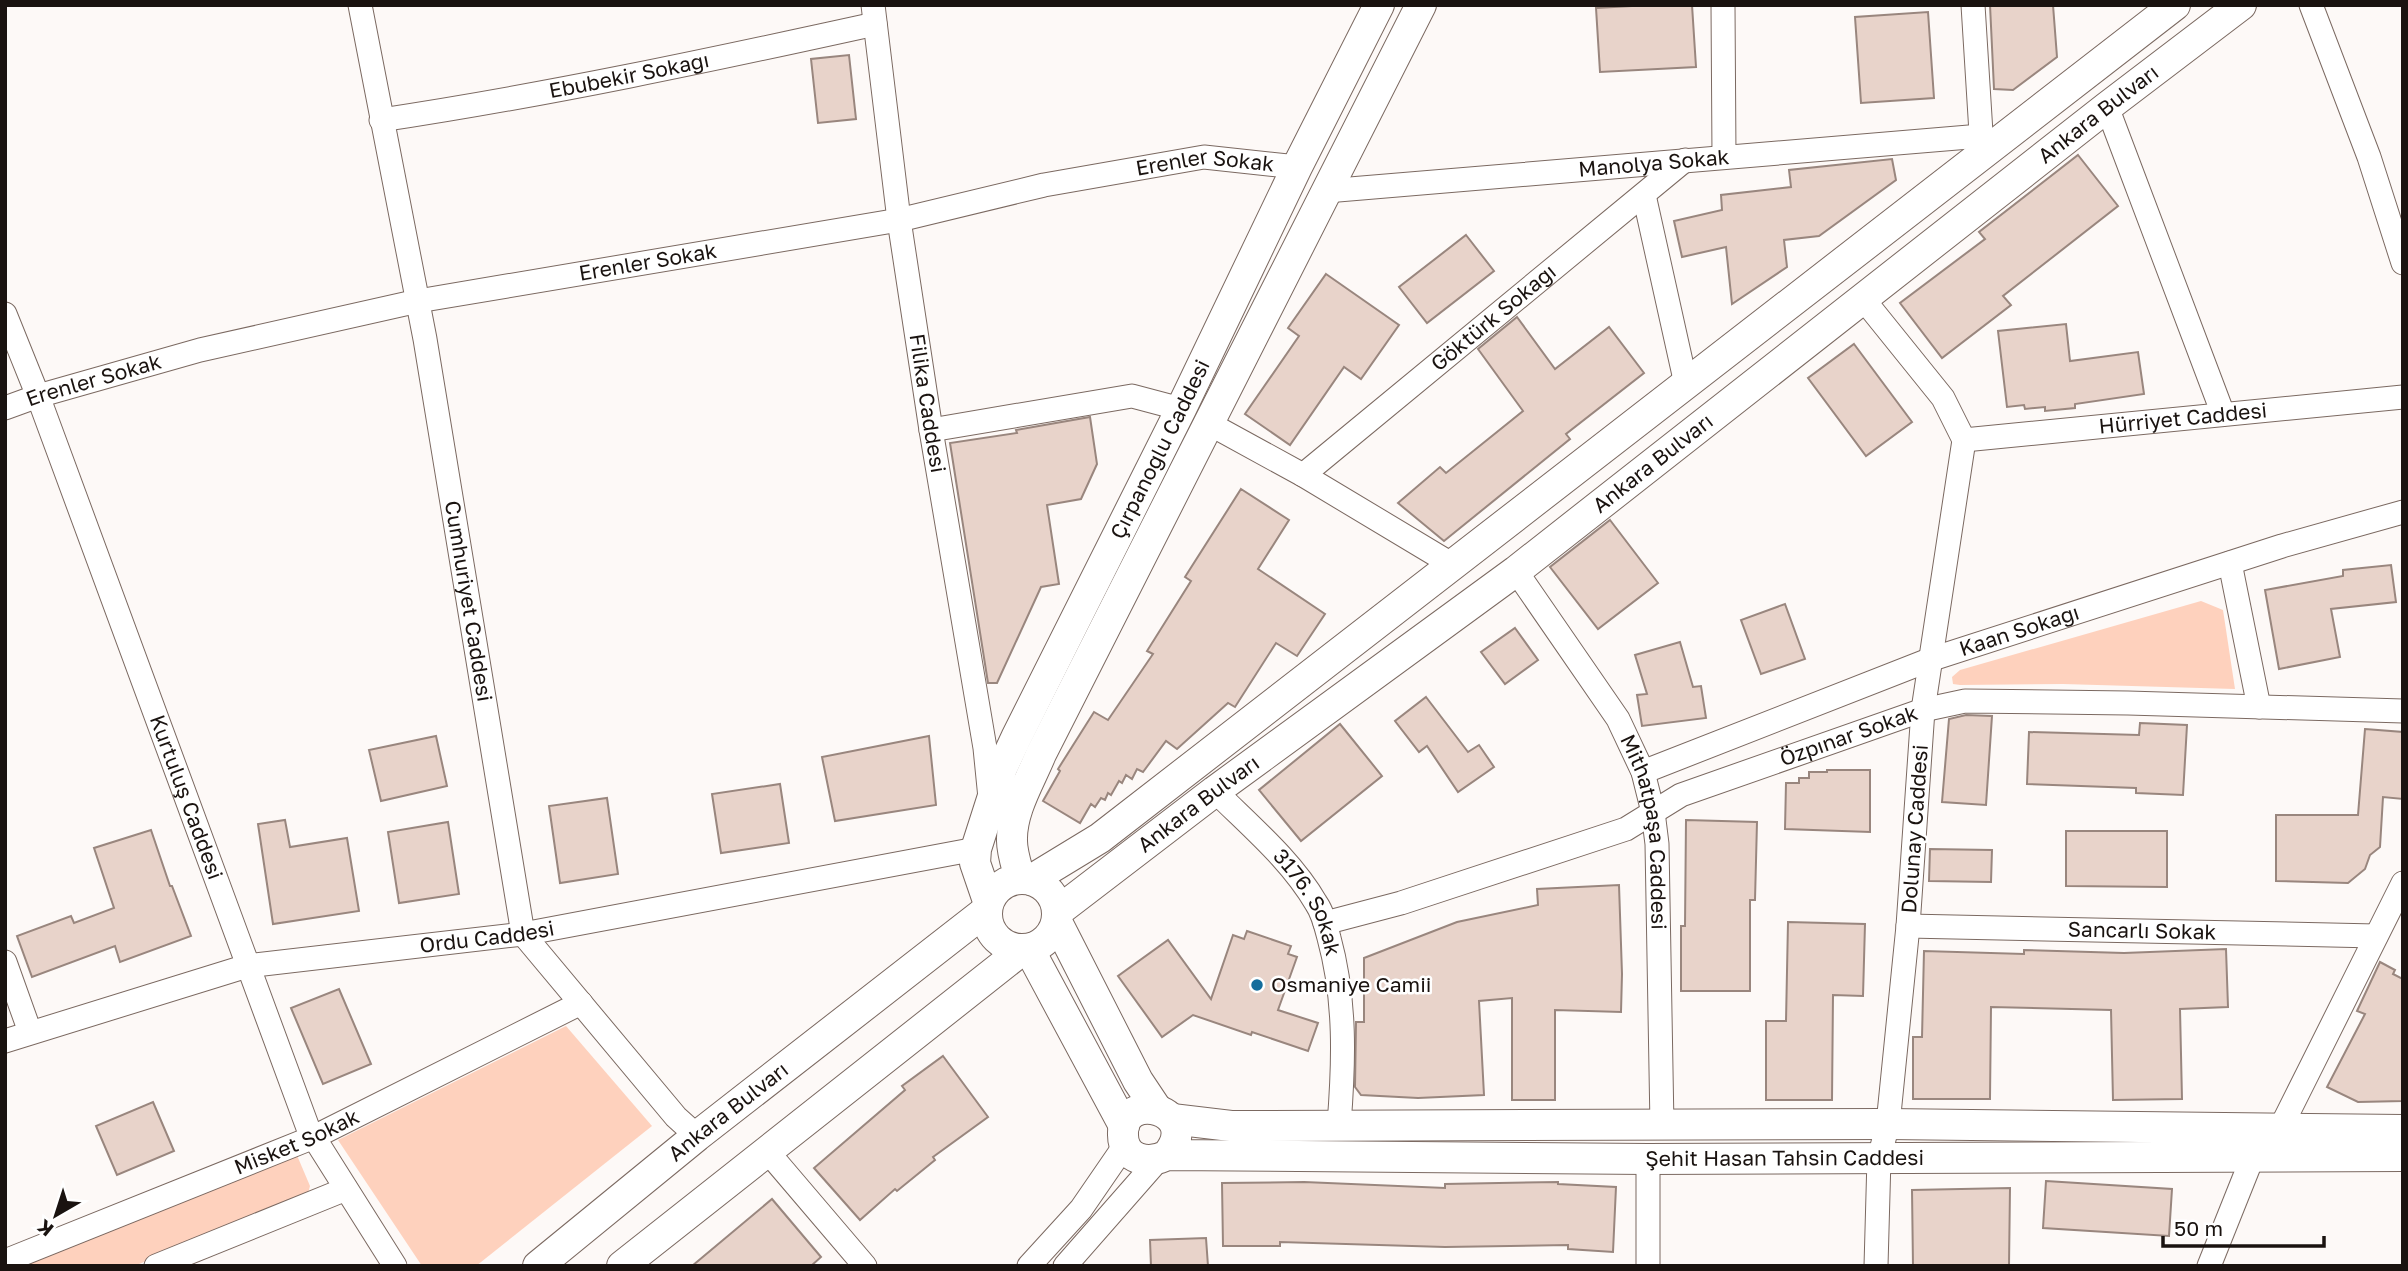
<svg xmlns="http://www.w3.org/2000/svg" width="2408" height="1271" viewBox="0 0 2408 1271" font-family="'Golos Text',sans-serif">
<rect width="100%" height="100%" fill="#fdf9f7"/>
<g fill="#fed1bd">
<polygon points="2201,601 2223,610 2235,689 2063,684 1960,685 1953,684 1952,677 1960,670"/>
<polygon points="566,1026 652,1126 476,1266 422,1266 338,1140"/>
<polygon points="296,1153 310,1186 307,1197 134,1266 10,1266"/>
</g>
<g fill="#e8d3ca" stroke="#99867e" stroke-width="2">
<polygon points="1650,5 1692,5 1696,67 1600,72 1596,8"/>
<polygon points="1990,5 2053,5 2057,57 2013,90 1994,89"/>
<polygon points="1928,12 1934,98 1861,103 1855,17"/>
<polygon points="849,55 856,119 818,123 811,59"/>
<polygon points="2078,155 2118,206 2003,296 2011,305 1942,358 1900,303 1985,239 1979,232"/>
<polygon points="1892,159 1896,180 1819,236 1784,240 1787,267 1732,304 1726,247 1682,257 1674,221 1722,210 1721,195 1791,187 1789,170"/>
<polygon points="1466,235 1494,271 1427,323 1399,287"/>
<polygon points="1326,274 1399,325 1361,379 1344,367 1290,445 1245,414 1299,336 1288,328"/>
<polygon points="1517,317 1555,369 1609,327 1644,373 1566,434 1570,439 1444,541 1398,503 1440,467 1446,473 1523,411 1478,349"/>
<polygon points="2066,324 2070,361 2138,352 2144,394 2075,404 2075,408 2045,411 2045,407 2025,409 2024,405 2007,407 1998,331"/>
<polygon points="1854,344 1912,422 1866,456 1808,378"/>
<polygon points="1090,417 1097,464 1081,499 1047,505 1059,584 1041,587 997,683 988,683 950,443 1017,433 1016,430"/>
<polygon points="1241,489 1289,520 1258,569 1325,614 1297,656 1276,643 1235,707 1228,703 1177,749 1166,741 1143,772 1137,769 1132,779 1126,775 1122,783 1119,781 1111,795 1108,793 1105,800 1101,798 1095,807 1091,804 1080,823 1043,801 1060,771 1058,769 1094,712 1108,720 1153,654 1147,651 1191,581 1185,577"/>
<polygon points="1610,520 1658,583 1598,629 1550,567"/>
<polygon points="2391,565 2396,602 2331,609 2340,657 2279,669 2265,590 2343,576 2343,570"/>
<polygon points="1785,604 1805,659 1761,674 1741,620"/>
<polygon points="1515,628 1538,660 1505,684 1481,652"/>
<polygon points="1680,642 1693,687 1701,686 1706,718 1642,726 1637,695 1647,694 1635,655"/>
<polygon points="1426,697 1468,752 1479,745 1494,767 1458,792 1427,746 1419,752 1395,721"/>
<polygon points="1966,715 1992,716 1986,805 1942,802 1949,719"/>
<polygon points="2140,723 2187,725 2183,795 2136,793 2136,788 2027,784 2029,732 2139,735"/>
<polygon points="1340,724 1382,776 1301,841 1259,790"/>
<polygon points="2365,729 2403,732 2403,799 2383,797 2380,847 2370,855 2365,869 2348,883 2276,881 2276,815 2358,815"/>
<polygon points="436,736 447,786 381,801 369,750"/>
<polygon points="929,736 936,805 835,821 822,757"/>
<polygon points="1827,770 1870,770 1870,832 1785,829 1786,783 1799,783 1799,778 1809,778 1809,772 1827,772"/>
<polygon points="780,784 789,843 721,853 712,794"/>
<polygon points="607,798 618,874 560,883 549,806"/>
<polygon points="285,820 290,847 347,838 359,911 273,924 258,824"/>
<polygon points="1686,820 1757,822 1755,900 1750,900 1750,991 1681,991 1681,926 1685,926"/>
<polygon points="448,822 459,894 399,903 388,832"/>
<polygon points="151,830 170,886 172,886 191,936 120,962 115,946 32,977 17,936 71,916 74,923 114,908 94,848"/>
<polygon points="2066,831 2167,831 2167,887 2066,886"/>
<polygon points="1930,849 1992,850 1991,882 1929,881"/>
<polygon points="1619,885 1622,974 1621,1012 1555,1010 1555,1100 1512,1100 1512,998 1479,1001 1484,1095 1418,1098 1361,1095 1355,1087 1356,1022 1364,1022 1364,958 1457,922 1538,905 1537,889"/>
<polygon points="1788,922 1865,924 1863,996 1833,995 1832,1100 1766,1100 1766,1021 1786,1021"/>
<polygon points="1247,931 1291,946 1288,954 1297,957 1278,1010 1318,1023 1308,1051 1252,1032 1251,1035 1193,1015 1162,1037 1118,976 1168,940 1211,999 1233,935 1244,939"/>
<polygon points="2226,949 2228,1007 2180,1009 2182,1099 2113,1100 2111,1010 1991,1007 1990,1099 1913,1099 1913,1037 1922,1037 1924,951 2024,954 2024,950 2124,953"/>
<polygon points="2380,962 2395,970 2393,974 2403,979 2403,1101 2358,1102 2327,1087 2365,1014 2357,1011"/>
<polygon points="339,989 371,1064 323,1084 291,1008"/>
<polygon points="943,1056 988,1117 933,1157 935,1160 897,1191 895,1189 860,1220 814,1168 905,1090 902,1086"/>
<polygon points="153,1102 174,1151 117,1175 96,1126"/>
<polygon points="2046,1181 2172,1189 2169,1236 2043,1228"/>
<polygon points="1304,1182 1445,1188 1445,1184 1558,1182 1558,1184 1616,1187 1613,1252 1568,1249 1568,1245 1445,1247 1280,1242 1280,1246 1223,1246 1222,1183"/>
<polygon points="2010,1188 2009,1266 1913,1266 1912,1190"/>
<polygon points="772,1199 821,1257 811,1266 692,1266"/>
<polygon points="1206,1238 1208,1266 1151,1266 1150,1240"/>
</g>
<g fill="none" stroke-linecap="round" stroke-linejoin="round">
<g stroke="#7b6961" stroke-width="25">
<g id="minor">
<path id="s1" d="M360,5L425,339L523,934L676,1117L697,1136"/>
<path id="s2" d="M873,5L899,220L931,430L985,748L990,798"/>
<polyline points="1723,5 1724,157"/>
<polyline points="1973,5 1982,149"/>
<polyline points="2311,5 2369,157 2403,263"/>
<polyline points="2107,107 2223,414"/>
<path id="s3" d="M381,120C547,95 711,60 875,24"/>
<path id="s4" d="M1326,191L1981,136"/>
<polyline points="1644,195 1686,384"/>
<polyline points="1864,300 1943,398 1964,440 1923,710 1908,926 1888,1124 1879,1158 1876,1266"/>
<path id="s5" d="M5,314L38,396L308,1128L395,1266"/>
<path id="s6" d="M5,408L38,396L200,350L418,301L899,220L1044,185L1204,157L1297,167"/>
<polyline points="1208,423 1303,475 1453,565"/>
<polyline points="931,430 1132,396 1181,409"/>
<path id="s7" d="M1964,440L2403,397"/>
<path id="s8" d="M1303,475L1685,160"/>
<polyline points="2230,563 2259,707"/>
<path id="s9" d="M1516,571L1618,719L1643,772L1653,812L1657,844L1662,1126"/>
<path id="s10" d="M1643,772L1929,660L2282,546L2403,512"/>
<path id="s11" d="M1215,791C1250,826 1291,860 1316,903C1323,913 1326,926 1329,938C1346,1000 1344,1062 1339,1125"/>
<path id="s12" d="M1325,923L1401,903L1626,829L1681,795L1923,710L1965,701L2128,703L2403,711"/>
<path id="s13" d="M1908,926L2376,936"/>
<polyline points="5,962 30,1032"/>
<path id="s14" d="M5,1041L247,966L523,934L976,849"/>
<polyline points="2280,1129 2403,883"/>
<polyline points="767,1151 865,1266"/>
<polyline points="1648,1159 1648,1266"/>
<path id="s15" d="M5,1261L314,1137L581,1003"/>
<polyline points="156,1266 346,1189"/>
<polyline points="1029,1266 1081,1209 1125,1145"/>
<polyline points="1065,1266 1158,1160"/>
<polyline points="2209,1266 2253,1156"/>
</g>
</g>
<g stroke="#7b6961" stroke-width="32">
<g id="major">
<circle cx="1022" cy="914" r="35"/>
<path d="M1020,879C1017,867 1012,853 1012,841C1011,811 1030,781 1041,754L1421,5"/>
<polyline points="1031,880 1100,838 2175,5"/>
<path id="s16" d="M988,901L975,863L976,849L1002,768L1016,738L1181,409L1297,167L1379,5"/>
<path id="s17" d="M1057,912L1215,791L1516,571L2107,107L2241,5"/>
<polyline points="1057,922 1138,1081 1156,1108"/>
<polyline points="1029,949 1124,1126"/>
<polyline points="1172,1119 1231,1126 1888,1124 2403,1130"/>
<path id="s18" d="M1167,1155C1204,1110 1121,1088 1123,1135C1123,1160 1149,1165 1167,1155L1648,1159L2403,1156"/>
<path id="s19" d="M538,1266L697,1136L987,910"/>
<polyline points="622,1266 1022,950"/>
</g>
</g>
<use href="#minor" stroke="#fff" stroke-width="23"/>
<use href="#major" stroke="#fff" stroke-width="30"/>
</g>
<circle fill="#146d9c" stroke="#fff" stroke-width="2.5" cx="1257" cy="985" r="7"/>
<g text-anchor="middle" stroke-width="5" stroke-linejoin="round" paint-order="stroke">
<g font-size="21" fill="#1a1310" stroke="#fff">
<text dy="7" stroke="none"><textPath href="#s3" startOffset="252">Ebubekir Sokağı</textPath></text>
<text dy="7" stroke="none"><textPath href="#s17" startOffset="1312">Ankara Bulvarı</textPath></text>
<text dy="7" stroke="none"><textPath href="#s4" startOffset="329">Manolya Sokak</textPath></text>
<text dy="7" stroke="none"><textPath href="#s6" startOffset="1227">Erenler Sokak</textPath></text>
<text dy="7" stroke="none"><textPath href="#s6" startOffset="660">Erenler Sokak</textPath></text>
<text dy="7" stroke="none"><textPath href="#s8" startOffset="247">Göktürk Sokağı</textPath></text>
<text dy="7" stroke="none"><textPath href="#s6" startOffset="93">Erenler Sokak</textPath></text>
<text dy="7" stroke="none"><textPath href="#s2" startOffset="402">Filika Caddesi</textPath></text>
<text dy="7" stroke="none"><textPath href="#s7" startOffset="220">Hürriyet Caddesi</textPath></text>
<text dy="7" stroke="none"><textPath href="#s16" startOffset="495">Çırpanoğlu Caddesi</textPath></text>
<text dy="7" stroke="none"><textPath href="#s17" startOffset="746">Ankara Bulvarı</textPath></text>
<text dy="7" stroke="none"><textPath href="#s1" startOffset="606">Cumhuriyet Caddesi</textPath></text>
<text dy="7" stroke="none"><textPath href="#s10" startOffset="402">Kaan Sokağı</textPath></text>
<text dy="7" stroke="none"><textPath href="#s12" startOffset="558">Özpınar Sokak</textPath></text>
<text dy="7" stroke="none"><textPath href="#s5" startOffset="516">Kurtuluş Caddesi</textPath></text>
<text dy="7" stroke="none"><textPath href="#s17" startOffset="178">Ankara Bulvarı</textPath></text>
<text transform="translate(1915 829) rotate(-86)" y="7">Dolunay Caddesi</text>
<text dy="7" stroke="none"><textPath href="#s9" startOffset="298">Mithatpaşa Caddesi</textPath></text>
<text dy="7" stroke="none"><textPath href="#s11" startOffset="147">3176. Sokak</textPath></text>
<text dy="7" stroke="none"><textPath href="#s13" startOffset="234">Sancarlı Sokak</textPath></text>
<text dy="7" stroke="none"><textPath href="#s14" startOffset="495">Ordu Caddesi</textPath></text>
<text dy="7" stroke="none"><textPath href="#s19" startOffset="245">Ankara Bulvarı</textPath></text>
<text dy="7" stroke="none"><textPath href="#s15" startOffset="315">Misket Sokak</textPath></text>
<text dy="7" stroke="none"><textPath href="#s18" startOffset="784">Şehit Hasan Tahsin Caddesi</textPath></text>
</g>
<g font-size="21" fill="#1a1310" stroke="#fff" text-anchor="start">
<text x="1271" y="992">Osmaniye Camii</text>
</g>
</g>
<rect width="2408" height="1271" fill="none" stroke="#1a1310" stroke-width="14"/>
<g transform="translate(56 1215) rotate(219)" stroke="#ffffff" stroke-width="5" paint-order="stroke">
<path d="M0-5L12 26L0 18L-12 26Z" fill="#1a1310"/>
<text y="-10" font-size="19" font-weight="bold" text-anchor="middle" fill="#1a1310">K</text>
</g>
<path d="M2163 1236v10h161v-10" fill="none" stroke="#1a1310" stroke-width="3.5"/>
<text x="2174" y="1236" font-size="21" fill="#1a1310" stroke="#ffffff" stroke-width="5" paint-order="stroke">50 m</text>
</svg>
